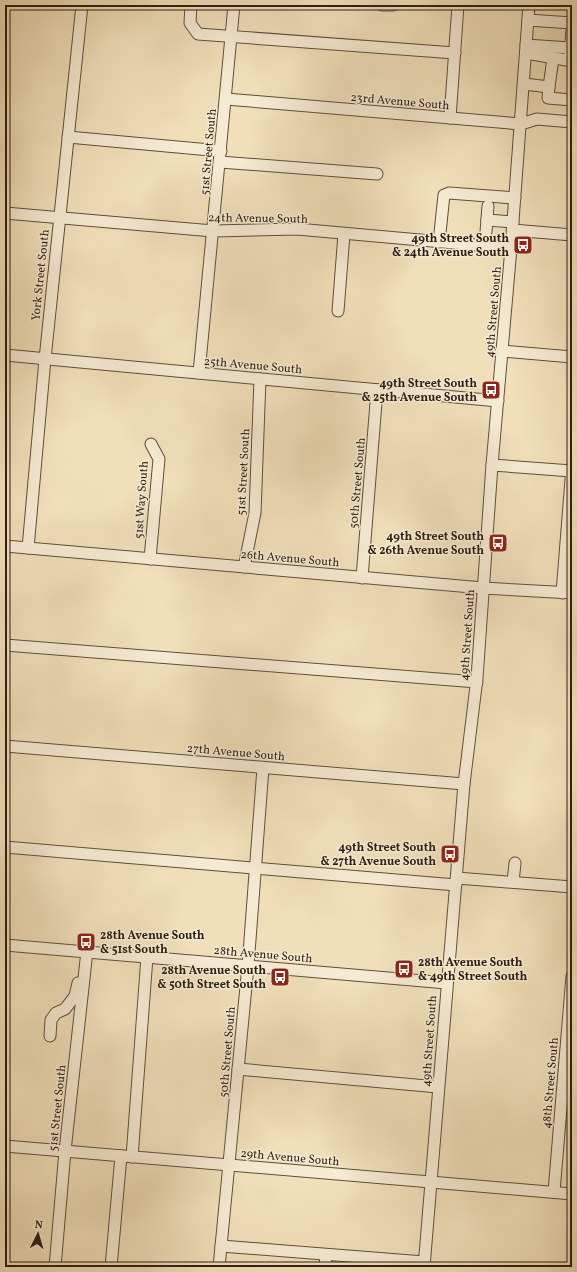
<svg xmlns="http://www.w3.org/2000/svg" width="577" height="1272" viewBox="0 0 577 1272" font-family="Vollkorn,serif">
<rect width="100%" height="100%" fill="#f0dfb9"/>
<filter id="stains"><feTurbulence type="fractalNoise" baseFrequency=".005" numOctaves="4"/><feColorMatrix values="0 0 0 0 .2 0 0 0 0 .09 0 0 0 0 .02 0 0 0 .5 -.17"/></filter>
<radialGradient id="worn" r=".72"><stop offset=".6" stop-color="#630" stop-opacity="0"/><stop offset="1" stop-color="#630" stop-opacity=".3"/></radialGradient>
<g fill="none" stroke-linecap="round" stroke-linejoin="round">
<g stroke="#5e4f3c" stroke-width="13">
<g id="minor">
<polyline points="191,5 190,23 198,34 455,53"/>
<polyline points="382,5 393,5"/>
<polyline points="528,20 572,23"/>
<polyline points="526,45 570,48"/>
<polyline points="526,53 572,61"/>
<polyline points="570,54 572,30"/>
<polyline points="524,84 549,87 548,98 572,100"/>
<polyline points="549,87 553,58"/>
<polyline points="226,99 521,124 537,119 572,122"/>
<polyline points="450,118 458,5"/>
<polyline points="68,137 221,151"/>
<polyline points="220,162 377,174"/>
<polyline points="5,213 213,231 297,229 511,248"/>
<polyline points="487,220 513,222"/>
<polyline points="513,230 572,235"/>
<polyline points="486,232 488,206"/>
<polyline points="439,242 444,195 449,193 515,198"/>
<polyline points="338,311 344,234"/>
<polyline points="502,351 572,357"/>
<polyline points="5,355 498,401"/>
<polyline points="199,373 234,5"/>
<polyline points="492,465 572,471"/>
<polyline points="5,546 483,588 572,593"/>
<polyline points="28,548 45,359 82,5"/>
<polyline points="150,559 159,459 151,444"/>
<polyline points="244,567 255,513 260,379"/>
<polyline points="362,578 377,390"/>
<polyline points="562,593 572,467"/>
<polyline points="5,645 477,682"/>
<polyline points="5,746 464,784"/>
<polyline points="5,847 456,885"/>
<polyline points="457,878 572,887"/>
<polyline points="513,882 515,863"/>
<polyline points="5,945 447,983"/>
<polyline points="50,1036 51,1020 56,1013 65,1009 75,996 78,983"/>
<polyline points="238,1069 438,1087"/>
<polyline points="5,1146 572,1194"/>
<polyline points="132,1157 147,957"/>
<polyline points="554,1192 572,976"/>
<polyline points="221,1246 424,1262"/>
<polyline points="55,1267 65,1151 87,951"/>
<polyline points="111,1267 121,1156"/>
<polyline points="219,1267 248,966 263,768"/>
<polyline points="325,1267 326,1255"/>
<polyline points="424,1267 464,784 477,678 492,465 511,248 529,5"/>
</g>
</g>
<use href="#minor" stroke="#f5ead2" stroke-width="11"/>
</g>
<defs>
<g id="bus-square" transform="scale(1)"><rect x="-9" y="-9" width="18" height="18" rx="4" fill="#8f2418" stroke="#f5ead2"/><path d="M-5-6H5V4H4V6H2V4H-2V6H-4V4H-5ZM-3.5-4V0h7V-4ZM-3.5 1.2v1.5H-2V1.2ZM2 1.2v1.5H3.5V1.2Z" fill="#fff"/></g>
</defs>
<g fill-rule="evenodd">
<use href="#bus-square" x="523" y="245"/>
<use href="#bus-square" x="491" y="390"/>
<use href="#bus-square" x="498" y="543"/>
<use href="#bus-square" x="450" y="854"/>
<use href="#bus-square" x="86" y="942"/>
<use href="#bus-square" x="404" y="969"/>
<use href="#bus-square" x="280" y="977"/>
</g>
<g text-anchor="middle" stroke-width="3" stroke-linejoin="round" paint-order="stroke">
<g font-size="12" fill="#2e1f13" stroke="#f5ead2">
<text transform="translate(400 101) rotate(5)" y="4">23rd Avenue South</text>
<text transform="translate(208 152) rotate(-85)" y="4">51st Street South</text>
<text transform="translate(258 218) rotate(1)" y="4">24th Avenue South</text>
<text transform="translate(40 275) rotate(-84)" y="4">York Street South</text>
<text transform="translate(493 312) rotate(-85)" y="4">49th Street South</text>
<text transform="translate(253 365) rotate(5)" y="4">25th Avenue South</text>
<text transform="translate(243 472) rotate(-87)" y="4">51st Street South</text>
<text transform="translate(357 483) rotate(-85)" y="4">50th Street South</text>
<text transform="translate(141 500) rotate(-86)" y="4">51st Way South</text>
<text transform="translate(290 558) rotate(5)" y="4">26th Avenue South</text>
<text transform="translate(467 635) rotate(-86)" y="4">49th Street South</text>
<text transform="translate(236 752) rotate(5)" y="4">27th Avenue South</text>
<text transform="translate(263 954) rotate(5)" y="4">28th Avenue South</text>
<text transform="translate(429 1041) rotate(-86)" y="4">49th Street South</text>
<text transform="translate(227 1052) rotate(-85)" y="4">50th Street South</text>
<text transform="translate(550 1083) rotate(-85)" y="4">48th Street South</text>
<text transform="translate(57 1108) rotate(-84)" y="4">51st Street South</text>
<text transform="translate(290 1157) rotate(5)" y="4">29th Avenue South</text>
</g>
<g font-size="12" font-weight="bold" fill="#2e1f13" stroke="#f5ead2" text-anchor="end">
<text x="509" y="242">49th Street South<tspan x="509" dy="14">&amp; 24th Avenue South</tspan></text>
<text x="477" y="387">49th Street South<tspan x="477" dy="14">&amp; 25th Avenue South</tspan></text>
<text x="484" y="540">49th Street South<tspan x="484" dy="14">&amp; 26th Avenue South</tspan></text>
<text x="436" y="851">49th Street South<tspan x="436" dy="14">&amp; 27th Avenue South</tspan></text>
<text x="100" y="939" text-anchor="start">28th Avenue South<tspan x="100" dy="14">&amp; 51st South</tspan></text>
<text x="418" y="966" text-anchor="start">28th Avenue South<tspan x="418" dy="14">&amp; 49th Street South</tspan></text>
<text x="266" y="974">28th Avenue South<tspan x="266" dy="14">&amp; 50th Street South</tspan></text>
</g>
</g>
<rect width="577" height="1272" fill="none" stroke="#f0dfb9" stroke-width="20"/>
<rect x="6" y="6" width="565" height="1260" fill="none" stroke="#2e1f13" stroke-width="2"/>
<rect x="10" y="10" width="557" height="1252" fill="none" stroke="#2e1f13"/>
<g transform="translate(38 1234) rotate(5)" stroke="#f5ead2" stroke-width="3" paint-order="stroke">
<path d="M0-3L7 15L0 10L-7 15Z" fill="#2e1f13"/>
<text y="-6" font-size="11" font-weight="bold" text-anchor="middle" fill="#2e1f13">N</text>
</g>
<rect width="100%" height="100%" filter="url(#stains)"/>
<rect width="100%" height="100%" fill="url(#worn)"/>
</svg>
